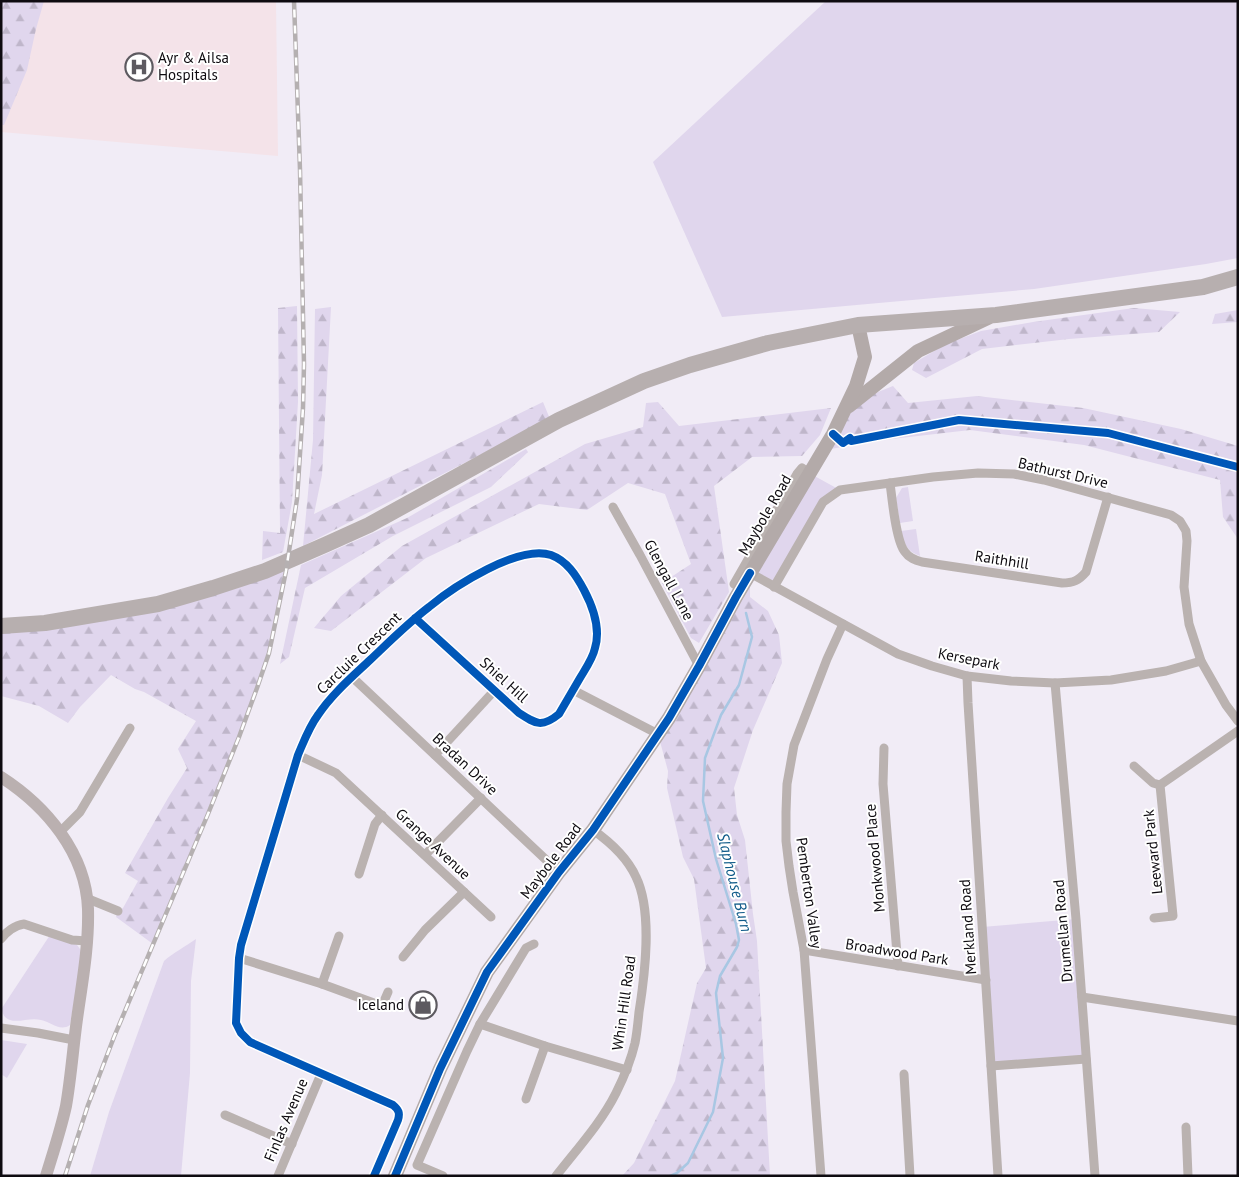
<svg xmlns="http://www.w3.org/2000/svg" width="1239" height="1177" viewBox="0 0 1239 1177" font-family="'PT Sans',sans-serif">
<defs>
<pattern id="forest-firs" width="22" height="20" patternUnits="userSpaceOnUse" patternTransform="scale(1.25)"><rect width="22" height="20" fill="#e0d6ed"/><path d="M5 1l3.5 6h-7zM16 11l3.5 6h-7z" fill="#bfb6ca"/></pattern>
</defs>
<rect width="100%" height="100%" fill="#f1ecf6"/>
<polygon fill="#f4e3e9" points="1,1 276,1 278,156 1,132"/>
<g fill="#e0d6ed">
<polygon points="826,1 1238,1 1238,258 1206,264 1034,289 722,317 653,162"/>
<polygon points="809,473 840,490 831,495 774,587 750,573"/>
<polygon points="908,487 913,521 900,523 896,498 902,488"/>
<path d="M916,529L920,556C908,552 903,544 901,531Z"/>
<polygon points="1076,919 1086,1059 991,1066 982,927"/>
<path d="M50,935L77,945L80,949L82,955L70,1025C60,1032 51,1022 41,1020C31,1017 19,1023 10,1020C4,1018 2,1013 2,1008Z"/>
<path d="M196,939L191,981L190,1073L181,1176H90L109,1112L164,961C174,952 185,947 196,939Z"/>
<polygon points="1,1040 27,1044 7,1078 1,1074"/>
</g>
<g fill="url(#forest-firs)">
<polygon points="1,1 44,1 36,29 27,70 4,125 1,125"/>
<polygon points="297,306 298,402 292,502 283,552 262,560 263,531 280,533 278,308"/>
<polygon points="331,307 322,475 314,514 543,402 550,419 303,546 313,440 315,309"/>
<polygon points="1134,308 1180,312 1159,332 1069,339 982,349 926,378 912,370 914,363 946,344 981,331 1033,322"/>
<polygon points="1238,310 1238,322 1212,324 1215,314"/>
<polygon points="893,386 908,403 977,396 1083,408 1181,429 1238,446 1238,539 1223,517 1220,480 1084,445 970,430 892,439 824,450 844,411 878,392"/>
<polygon points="658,402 679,426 831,408 820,435 802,456 752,457 714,486 729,592 699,643 691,638 662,583 691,564 665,494 628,483 587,510 539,504 426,558 331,631 314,628 341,596 402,546 585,444 643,427 646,403"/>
<polygon points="526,449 528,452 491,487 393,536 305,588 289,657 280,664 301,565 407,518"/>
<polygon points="265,571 286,571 268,654 257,688 239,737 153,944 116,917 118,911 123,908 138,881 125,873 168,798 187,768 178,749 196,721 144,692 135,689 111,675 80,707 68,723 39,706 1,696 1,626 45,623"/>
<polygon points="750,573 750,597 768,611 779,635 782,663 753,730 734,788 737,815 745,840 753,914 757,941 770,1176 622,1176 634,1163 675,1081 697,983 706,968 694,879 683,857 676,827 667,788 668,771 658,734"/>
</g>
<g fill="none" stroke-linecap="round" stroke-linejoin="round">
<polyline stroke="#a8c7e3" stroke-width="2.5" points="670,1176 677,1173 688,1163 713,1112 723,1058 716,993 720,976 737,947 739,940 736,924 716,859 703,801 705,758 721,715 739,685 752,637 746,613"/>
<g stroke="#bab2b0" stroke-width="9">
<path d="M890,483C892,498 896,542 905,552C909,558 915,560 922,562L1062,583C1074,583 1079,580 1086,572L1108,497"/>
<polyline points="613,507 640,555 699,666"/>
<polyline points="750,573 898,654 932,666 967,676 1011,681 1055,683 1111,680 1166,671 1201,661"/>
<polyline points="774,587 823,502 840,490 933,477 978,473 1014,474 1044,480 1171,515 1180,521 1186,531 1187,541 1184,587 1189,624 1201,661 1226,705 1238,721"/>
<polyline points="741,588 734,584 797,474 802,468 809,473"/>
<polyline points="967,676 968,703 998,1176"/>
<polyline points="352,677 559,872"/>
<polyline points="1055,683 1076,919 1095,1176"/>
<polyline points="573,690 658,734"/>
<polyline points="884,748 883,784 898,966"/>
<polyline points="298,755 336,773 491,917"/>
<polyline points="435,755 494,691"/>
<polyline points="1134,766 1153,783 1160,785"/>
<polyline points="60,832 80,812 130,728"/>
<polyline points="425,855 481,798"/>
<polyline points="359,874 375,824 382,815"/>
<polyline points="86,898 118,911"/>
<polyline points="1154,918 1173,916 1160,785 1238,731"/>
<path d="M1,939C6,932 15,925 24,924L72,940L87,941"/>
<polyline points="804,950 986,980"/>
<polyline points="403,957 425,930 464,892"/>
<polyline points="239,958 322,984 382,1006 388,992"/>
<polyline points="322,984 339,936"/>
<polyline points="1082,997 1238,1021"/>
<polyline points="480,1024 545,1046 627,1070"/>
<polyline points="1,1028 38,1033 74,1040"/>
<polyline points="991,1066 1086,1059"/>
<polyline points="904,1074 910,1176"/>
<polyline points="526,1099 545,1046"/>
<polyline points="225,1115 292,1144"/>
<polyline points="1186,1127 1188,1176"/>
<polyline points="278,1176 321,1074"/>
<path d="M374,1176L398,1120C400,1113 399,1110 393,1105L250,1042L241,1033L236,1023L239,958L241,945L298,755C304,741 309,727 318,715C332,694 352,677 370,660C389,642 408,623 429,607C453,587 519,544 551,555C567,561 576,575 584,590C593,607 601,628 595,648C593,658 586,668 580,678C573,690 566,702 559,714C542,728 536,724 519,713L415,618"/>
<polyline points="443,1176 417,1165 467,1051 480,1024 526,948 534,944"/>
<path d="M556,1176C577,1149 601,1123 616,1093C624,1077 631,1060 635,1043C637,1033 638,1022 639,1012C645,974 653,912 636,877C627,857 610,842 593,830"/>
<polyline points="821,1176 804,950 793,892 789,866 786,841 786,812 787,784 794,745 827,659 843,624"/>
</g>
<path stroke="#bab0b0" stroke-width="12" d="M1,777C46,806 86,853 88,909C89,946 82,983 77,1019C73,1048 71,1077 66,1106C61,1129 53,1153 46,1176"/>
<g stroke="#b3aaa9" stroke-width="14">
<polyline points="849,406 918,351 988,318"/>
<polyline points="395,1176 440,1069 487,972 559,872 593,830 669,718 699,666 736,597 833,434 856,386 865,357 858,325"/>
</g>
<polyline stroke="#b7afaf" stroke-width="16" points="1,626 45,623 158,604 213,588 265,571 327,544 369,525 559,420 644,381 690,365 768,343 858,325 996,315 1203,287 1238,277"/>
<g stroke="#b5b0b1" stroke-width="4.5">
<polyline id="rail" points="65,1176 88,1105 114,1037 208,814 239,737 257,688 269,653 286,571 297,499 303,408 304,364 300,170 294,1"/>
</g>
<use href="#rail" stroke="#fff" stroke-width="2.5" stroke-dasharray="8" stroke-linecap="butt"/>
<g stroke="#fff" stroke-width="11">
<g id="cycleway">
<polyline points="833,434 843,443 850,438 851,441 959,420 1108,433 1238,467"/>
<path d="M374,1176L398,1120C400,1113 399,1110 393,1105L250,1042L241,1033L236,1023L239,958L241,945L298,755C304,741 309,727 318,715C332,694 352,677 370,660C389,642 408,623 429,607C453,587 519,544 551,555C567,561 576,575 584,590C593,607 601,628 595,648C593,658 586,668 580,678C573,690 566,702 559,714C542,728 536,724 519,713L415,618"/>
<polyline points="395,1176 440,1069 487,972 559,872 593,830 669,718 699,666 736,597 750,573"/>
</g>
</g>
<use href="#cycleway" stroke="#0057b8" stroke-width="8"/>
</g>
<defs>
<g id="hospital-ring" transform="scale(1.4375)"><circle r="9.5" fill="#fff" stroke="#5d5a60" stroke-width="1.5"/><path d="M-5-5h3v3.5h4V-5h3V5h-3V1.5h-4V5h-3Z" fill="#5d5a60"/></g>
<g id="shop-ring" transform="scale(1.4375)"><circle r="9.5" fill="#fff" stroke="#5d5a60" stroke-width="1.5"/><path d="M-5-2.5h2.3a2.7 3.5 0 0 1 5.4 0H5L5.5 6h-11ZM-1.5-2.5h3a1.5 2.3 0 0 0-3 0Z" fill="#5d5a60"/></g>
</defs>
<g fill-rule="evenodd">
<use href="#hospital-ring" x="139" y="67"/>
<use href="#shop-ring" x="423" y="1005"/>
</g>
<g text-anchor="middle" stroke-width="4" stroke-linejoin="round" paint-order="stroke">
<g font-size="15" fill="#0e0b10" stroke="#fff" text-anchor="start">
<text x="158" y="63">Ayr &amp; Ailsa<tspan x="158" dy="17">Hospitals</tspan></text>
<text x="404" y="1010" text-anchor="end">Iceland</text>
</g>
<g font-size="15" fill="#0e0b10" stroke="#fff">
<text transform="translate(1063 473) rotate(13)" y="5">Bathurst Drive</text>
<text transform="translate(765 515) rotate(-60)" y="5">Maybole Road</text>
<text transform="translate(1002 560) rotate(9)" y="5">Raithhill</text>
<text transform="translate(669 580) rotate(62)" y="5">Glengall Lane</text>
<text transform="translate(359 653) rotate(-44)" y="5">Carcluie Crescent</text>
<text transform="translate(969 659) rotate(11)" y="5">Kersepark</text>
<text transform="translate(504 680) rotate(42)" y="5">Shiel Hill</text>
<text transform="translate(465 764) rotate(43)" y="5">Bradan Drive</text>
<text transform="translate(433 844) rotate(43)" y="5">Grange Avenue</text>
<text transform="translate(1153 852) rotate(-96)" y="5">Leeward Park</text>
<text transform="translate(875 858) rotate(-95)" y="5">Monkwood Place</text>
<text transform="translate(551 861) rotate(-53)" y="5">Maybole Road</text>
<text transform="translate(809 893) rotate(82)" y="5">Pemberton Valley</text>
<text transform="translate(968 927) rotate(-94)" y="5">Merkland Road</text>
<text transform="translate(1063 931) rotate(-95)" y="5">Drumellan Road</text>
<text transform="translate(897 952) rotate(9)" y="5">Broadwood Park</text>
<text transform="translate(624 1003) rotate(-82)" y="5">Whin Hill Road</text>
<text transform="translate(286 1120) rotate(-67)" y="5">Finlas Avenue</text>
</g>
<g font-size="16" font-style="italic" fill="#105b89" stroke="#fff">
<text transform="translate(735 882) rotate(76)" y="6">Slaphouse Burn</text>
</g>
</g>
<rect width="1239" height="1177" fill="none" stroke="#0e0b10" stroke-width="5"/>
</svg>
